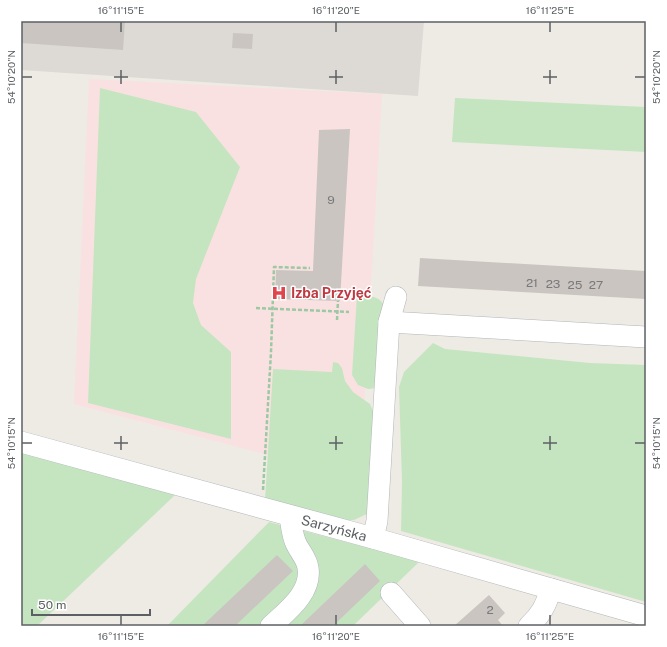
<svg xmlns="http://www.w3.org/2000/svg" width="667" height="647" viewBox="0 0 667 647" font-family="'Public Sans',sans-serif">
<rect width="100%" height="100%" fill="#eeebe4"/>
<polygon fill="#dddad6" points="21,21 424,21 418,96 21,70"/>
<polygon fill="#fae1e1" points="89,79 382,94 360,479 74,404"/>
<g fill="#c5e5c1">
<polygon points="100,88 196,112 240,167 196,279 193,303 201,325 231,352 231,439 88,403"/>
<polygon points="455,98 646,107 646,152 452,142"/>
<path d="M357,295C366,296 379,295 384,305L377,388L368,389L358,385L352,375Z"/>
<polygon points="433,343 445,349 590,363 646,365 646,602 401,531 402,482 399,387 404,372"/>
<polygon points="333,362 338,363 342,368 345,381 353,392 370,404 377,421 369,513 354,520 344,520 265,500 273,369 332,372"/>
<polygon points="21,452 175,495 37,626 21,626"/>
<polygon points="269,522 420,561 353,626 167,626"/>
</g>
<g fill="#cac5c1">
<polygon points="21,21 125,21 123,50 21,43"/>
<polygon points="233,33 253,34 252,49 232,48"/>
<polygon points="350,129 340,301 275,299 276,270 313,271 319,130"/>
<polygon points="420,258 646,271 646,299 418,286"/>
<polygon points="277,555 293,571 235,626 202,626"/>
<polygon points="365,564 380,581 333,626 300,626"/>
<polygon points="489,595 505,613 498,620 503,626 454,626"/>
</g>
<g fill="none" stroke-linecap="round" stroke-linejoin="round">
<g stroke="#b1b5b9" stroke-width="22">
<g id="minor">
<polyline points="389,322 646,337"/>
<polyline points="21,442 373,538 646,616"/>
<polyline points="373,538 377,521 389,322 396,297"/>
<polyline points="391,593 420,626"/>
<path d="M271,626C286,612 312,593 308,568C307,558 298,550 295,541C292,533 291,524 290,516"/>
<path d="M529,626C541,615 546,605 551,589"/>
</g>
</g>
<g stroke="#9cc8a4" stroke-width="2.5" stroke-dasharray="4 2" stroke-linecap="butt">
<polyline points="256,308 349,312"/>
<polyline points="337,320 338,301"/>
<polyline points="263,490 271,352 274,267 310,268"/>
</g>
<use href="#minor" stroke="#fff" stroke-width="21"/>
</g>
<path fill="none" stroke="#5c6064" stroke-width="1.5" d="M121,22V32M336,22V32M550,22V32M121,70V84M336,70V84M550,70V84M22,77H32M114,77H128M329,77H343M543,77H557M635,77H645M121,436V450M336,436V450M550,436V450M22,443H32M114,443H128M329,443H343M543,443H557M635,443H645M121,615V625M336,615V625M550,615V625"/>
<defs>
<g id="hospital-bare" transform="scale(1.2)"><path d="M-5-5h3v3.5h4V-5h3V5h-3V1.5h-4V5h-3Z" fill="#e0444e" stroke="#fff" stroke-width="2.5" paint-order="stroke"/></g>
</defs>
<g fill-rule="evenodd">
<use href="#hospital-bare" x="279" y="293"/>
</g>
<g text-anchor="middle" stroke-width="3" stroke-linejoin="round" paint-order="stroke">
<g font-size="12" fill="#78797b">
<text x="331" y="204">9</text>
<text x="532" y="287">21</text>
<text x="553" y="288">23</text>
<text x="575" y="289">25</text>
<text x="596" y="289">27</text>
<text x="490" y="614">2</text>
</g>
<g font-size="14" font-weight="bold" fill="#be3a42" stroke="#fff" text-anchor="start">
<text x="291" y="298">Izba Przyjęć</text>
</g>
<g font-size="14" fill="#5c6064" stroke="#fff">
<text transform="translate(334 528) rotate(15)" y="5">Sarzyńska</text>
</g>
</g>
<rect width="667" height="647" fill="none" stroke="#ffffff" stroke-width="44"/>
<path d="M32 609v6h118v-6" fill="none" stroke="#5c6064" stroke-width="2"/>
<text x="38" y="609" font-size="12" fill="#5c6064" stroke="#ffffff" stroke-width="3" paint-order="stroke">50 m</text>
<rect x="22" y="22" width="623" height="603" fill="none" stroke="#5c6064" stroke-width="1.5"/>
<g font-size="10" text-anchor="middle" fill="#5c6064">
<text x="121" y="14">16°11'15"E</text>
<text x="336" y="14">16°11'20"E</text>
<text x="550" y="14">16°11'25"E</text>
<text transform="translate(11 77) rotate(-90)" y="4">54°10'20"N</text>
<text transform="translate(656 77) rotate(-90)" y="4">54°10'20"N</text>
<text transform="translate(11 443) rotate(-90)" y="4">54°10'15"N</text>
<text transform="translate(656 443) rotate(-90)" y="4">54°10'15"N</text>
<text x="121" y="640">16°11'15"E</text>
<text x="336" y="640">16°11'20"E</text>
<text x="550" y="640">16°11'25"E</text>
</g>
</svg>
